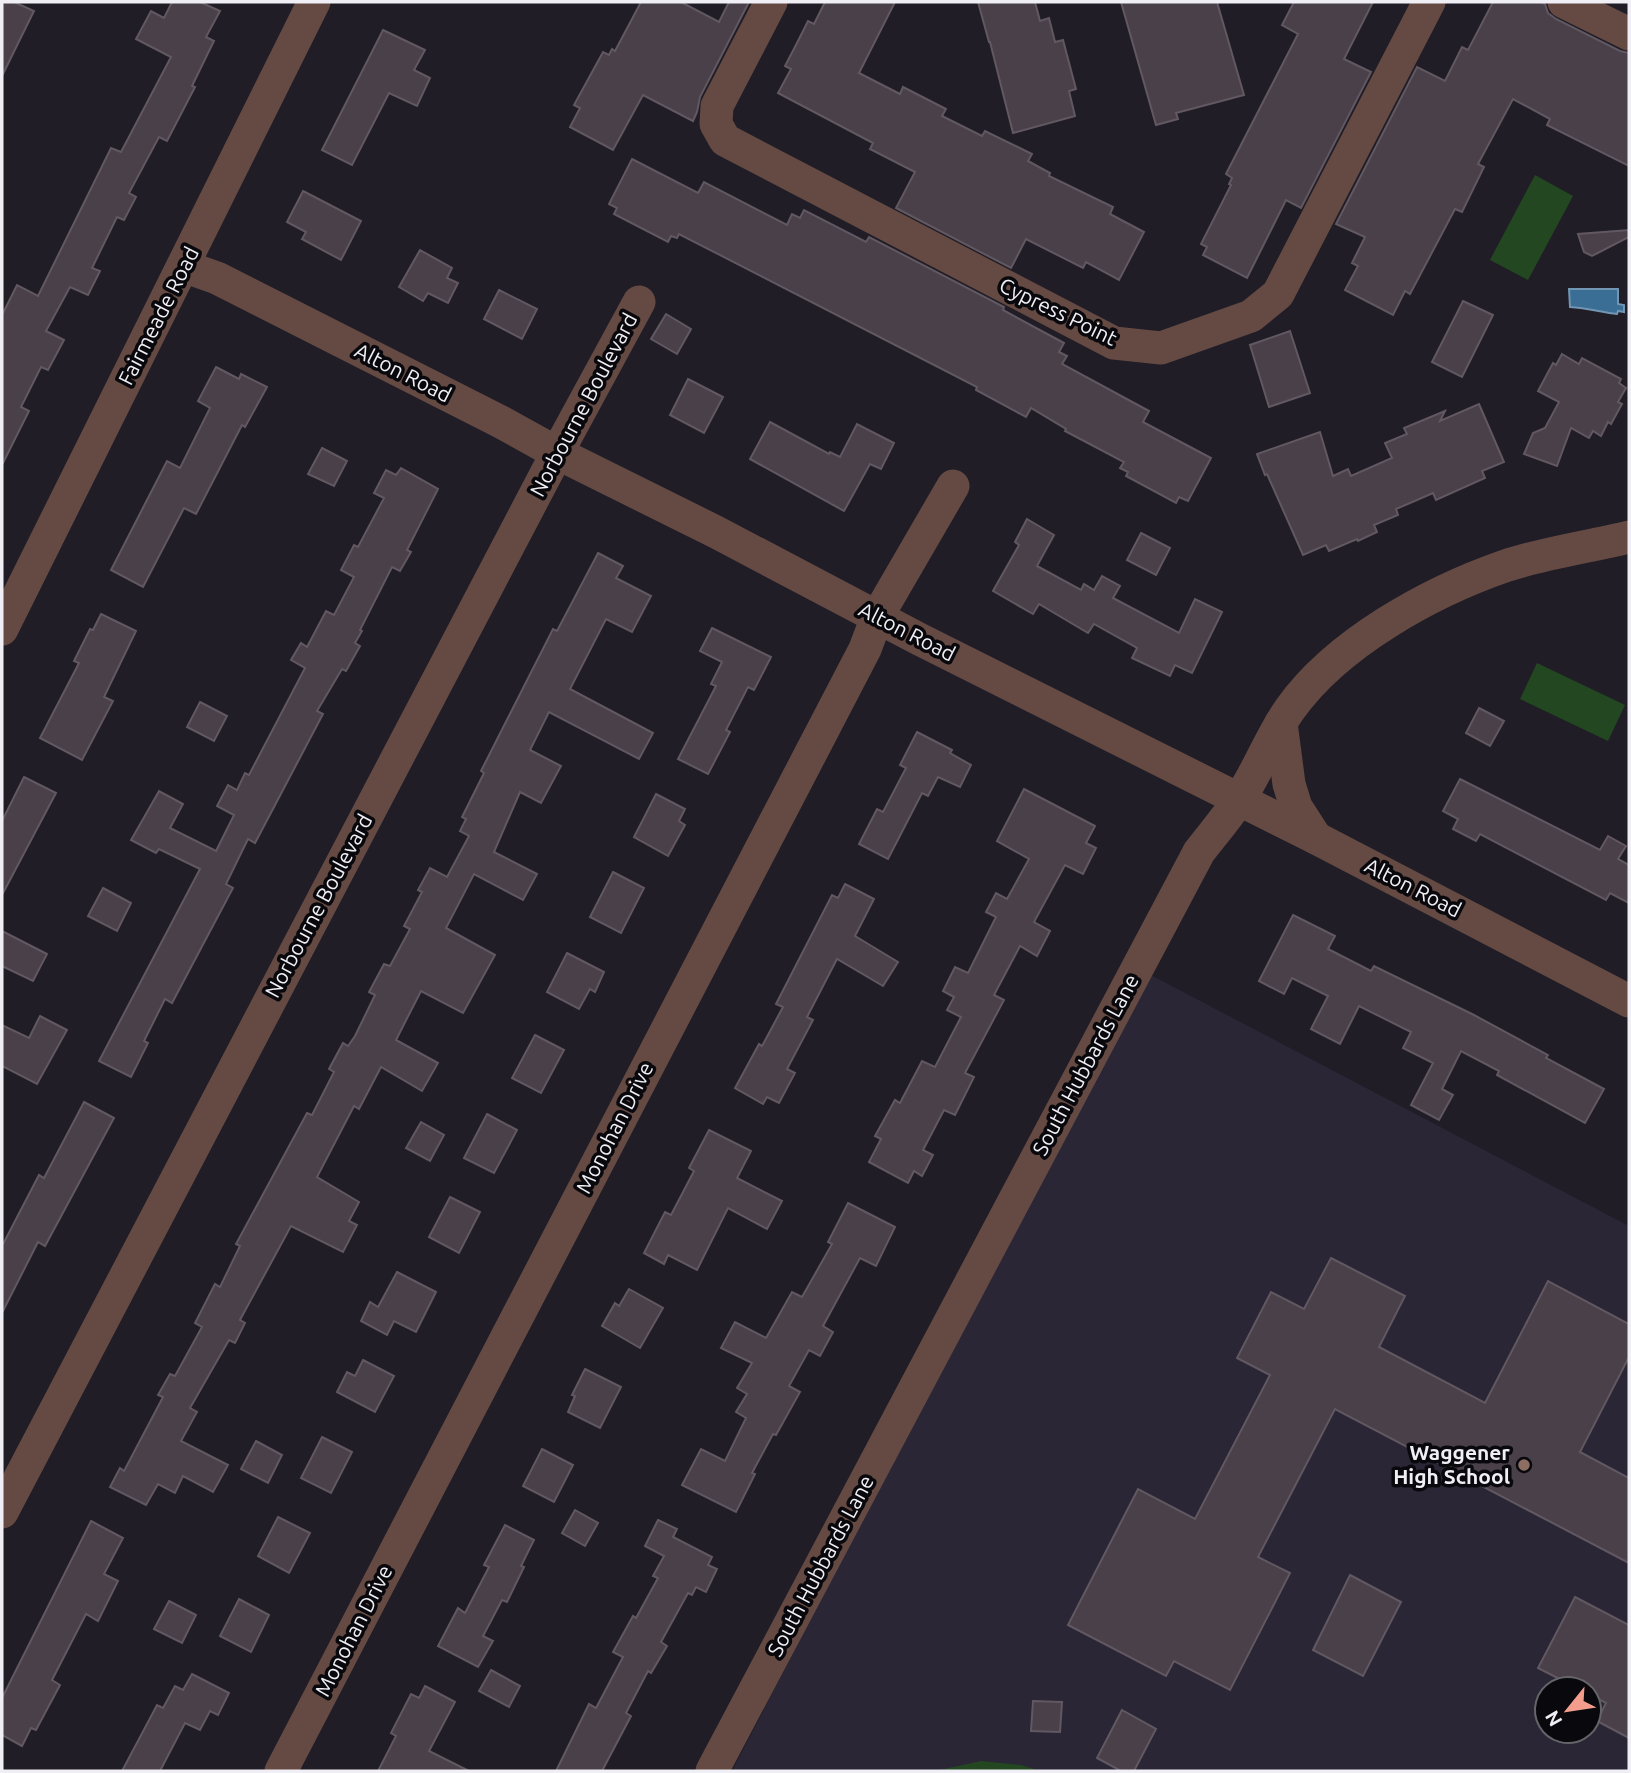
<svg xmlns="http://www.w3.org/2000/svg" width="1631" height="1773" viewBox="0 0 1631 1773" font-family="Ubuntu,sans-serif">
<rect width="100%" height="100%" fill="#201d27"/>
<path fill="#2a2635" fill-rule="evenodd" d="M1147,973L1629,1226V1771H732ZM1547,1689H1589V1731H1547Z"/>
<g fill="#234720">
<polygon points="1535,175 1573,196 1528,280 1490,260"/>
<polygon points="1537,663 1625,705 1608,741 1520,699"/>
<polygon points="981,1761 1021,1765 1040,1771 935,1771"/>
</g>
<path fill="#3b6e95" stroke="#7195b2" stroke-width="2" d="M1569,289H1618V304L1624,305V312L1618,311L1617,314C1601,312 1587,308 1570,307Z"/>
<g fill="#494049" stroke="#615861" stroke-width="2">
<polygon points="2,2 14,2 34,11 2,76"/>
<polygon points="172,2 200,2 220,11 206,37 214,41 192,86 195,87 167,141 159,137 129,193 136,197 124,220 117,217 92,268 100,271 88,295 70,287 46,331 64,340 48,370 41,367 21,407 29,411 2,465 2,315 17,285 38,296 111,148 121,152 171,57 136,39 151,11 164,18"/>
<polygon points="641,2 681,2 719,22 729,2 749,2 700,97 697,112 693,121 643,95 613,150 570,127 580,108 574,105 603,52 609,55 612,49 615,51"/>
<polygon points="825,2 895,2 859,73 900,94 903,87 946,109 942,116 982,136 985,131 1032,154 1028,161 1050,173 1049,176 1113,207 1110,214 1144,232 1119,280 1086,262 1083,268 1026,239 1011,268 896,208 915,172 870,149 873,143 778,93 791,69 785,66 798,41 808,21 814,24"/>
<polygon points="978,2 1035,2 1040,21 1049,18 1055,42 1063,40 1076,89 1069,91 1075,116 1013,133 990,42 989,42"/>
<polygon points="1121,2 1217,2 1244,95 1176,113 1178,119 1156,125"/>
<polygon points="1294,2 1373,2 1344,59 1371,72 1301,208 1286,200 1247,278 1203,255 1207,247 1201,244 1231,185 1229,184 1232,178 1226,174 1298,34 1282,25"/>
<polygon points="1493,2 1540,2 1545,4 1548,13 1556,19 1620,51 1629,53 1629,166 1547,125 1550,119 1513,99 1478,164 1484,167 1462,212 1455,209 1410,294 1405,291 1393,315 1345,290 1358,266 1352,263 1365,237 1336,224 1417,67 1445,81 1462,47 1468,50"/>
<polygon points="383,30 425,50 414,70 430,78 417,106 389,93 352,165 322,150"/>
<polygon points="632,159 698,193 704,182 787,225 792,214 800,218 804,210 866,242 869,237 1004,307 1003,310 1064,343 1059,352 1067,356 1062,364 1149,411 1143,422 1211,458 1188,501 1179,497 1176,503 1126,476 1128,472 1120,468 1124,462 1065,431 1066,429 1031,408 1026,417 976,390 977,387 679,234 677,238 671,236 668,242 614,214 617,208 609,204"/>
<polygon points="303,191 361,221 341,260 302,239 306,232 287,222"/>
<polygon points="1629,230 1629,237 1592,256 1584,252 1578,234"/>
<polygon points="420,250 452,268 447,278 458,283 448,303 428,293 423,301 399,287"/>
<polygon points="499,290 537,309 522,339 484,319"/>
<polygon points="1463,301 1493,315 1462,377 1432,362"/>
<polygon points="666,314 691,329 677,354 651,339"/>
<polygon points="1290,331 1310,393 1269,407 1250,345"/>
<polygon points="1562,354 1579,364 1582,358 1621,379 1619,383 1626,388 1618,402 1622,404 1611,424 1608,422 1601,436 1593,431 1589,438 1571,428 1557,466 1524,454 1533,433 1545,428 1559,402 1538,391 1553,363 1556,365"/>
<polygon points="216,367 239,379 241,374 267,387 245,427 242,425 196,514 184,508 143,587 111,570 167,461 180,468 210,408 198,401"/>
<polygon points="688,379 723,397 704,433 670,415"/>
<polygon points="1479,404 1504,462 1482,471 1485,478 1436,500 1433,493 1396,509 1398,515 1374,525 1377,532 1358,541 1357,539 1329,551 1326,545 1303,555 1267,474 1265,475 1257,454 1320,432 1333,476 1348,469 1351,476 1392,458 1385,443 1407,434 1404,428 1445,411 1440,421"/>
<polygon points="770,422 829,454 830,452 840,457 857,424 894,443 881,469 870,464 844,511 750,459"/>
<polygon points="322,448 347,461 334,486 308,474"/>
<polygon points="401,468 438,489 407,550 411,552 400,571 392,567 360,630 362,631 355,643 360,646 346,671 342,669 317,711 323,714 255,843 248,839 226,884 233,888 172,1003 165,999 144,1041 148,1043 131,1077 99,1061 200,869 159,849 156,853 131,840 159,791 183,804 170,828 216,851 234,815 217,806 228,785 237,790 245,773 249,775 305,668 291,660 301,643 307,647 326,611 334,615 354,577 341,570 354,545 358,547 384,498 374,493 386,470 396,475"/>
<polygon points="1027,519 1054,535 1037,566 1081,590 1084,584 1094,590 1102,576 1120,586 1113,598 1179,633 1195,599 1222,612 1192,673 1175,665 1170,676 1132,658 1137,648 1094,624 1088,633 1039,604 1033,614 993,591 1019,545 1015,542"/>
<polygon points="1141,533 1170,548 1156,575 1127,560"/>
<polygon points="598,553 623,566 616,578 651,596 632,632 606,619 570,689 653,733 639,759 549,712 530,750 561,766 541,803 520,792 494,852 537,874 523,900 474,874 446,928 495,955 463,1013 421,991 396,1040 438,1063 422,1091 381,1067 359,1109 354,1106 317,1177 359,1202 349,1221 357,1225 343,1252 291,1226 240,1320 245,1323 235,1343 229,1340 190,1408 197,1412 181,1441 228,1465 213,1492 183,1476 175,1493 158,1484 146,1505 110,1487 120,1468 124,1471 163,1397 158,1395 170,1374 175,1376 202,1327 195,1323 215,1284 220,1287 240,1246 236,1244 307,1113 312,1115 334,1072 329,1069 343,1043 348,1046 355,1036 375,995 369,992 384,964 390,966 410,929 404,926 422,892 418,890 430,868 447,877 469,836 460,831 466,819 462,817 484,773 481,771 553,629 557,631"/>
<polygon points="101,614 136,631 104,697 113,701 82,760 40,738 79,663 74,661 90,629 93,630"/>
<polygon points="712,628 771,657 754,690 748,687 726,730 730,732 708,774 678,759 716,686 711,684 722,662 700,651"/>
<polygon points="200,702 227,716 214,741 187,727"/>
<polygon points="1479,708 1504,721 1490,746 1466,733"/>
<polygon points="917,732 952,750 950,753 971,765 960,787 938,777 928,796 922,793 888,859 859,844 877,809 883,812 906,768 900,765"/>
<polygon points="24,777 56,793 2,895 2,821"/>
<polygon points="1460,779 1600,850 1608,836 1626,846 1618,859 1629,865 1629,903 1610,893 1606,900 1480,834 1476,841 1453,829 1458,819 1443,811"/>
<polygon points="1024,789 1095,826 1086,843 1096,848 1083,874 1065,865 1034,922 1050,931 1037,956 1020,946 994,995 1004,1000 965,1073 974,1077 955,1115 944,1110 923,1150 933,1155 922,1176 914,1171 908,1183 869,1162 881,1139 875,1136 895,1100 900,1103 922,1061 935,1067 961,1017 947,1010 954,997 943,991 955,967 968,973 996,917 986,912 996,893 1007,899 1029,859 997,841"/>
<polygon points="656,794 685,809 679,821 685,825 668,856 634,837"/>
<polygon points="613,872 644,888 621,933 590,917"/>
<polygon points="845,884 874,899 855,936 898,962 883,986 837,959 807,1017 813,1020 787,1069 795,1073 779,1103 767,1097 763,1104 735,1088 759,1044 762,1046 783,1007 776,1004 832,895 838,898"/>
<polygon points="103,888 131,903 117,931 88,916"/>
<polygon points="1293,915 1335,936 1328,949 1371,971 1374,966 1474,1015 1548,1055 1546,1058 1604,1089 1585,1123 1497,1075 1499,1071 1461,1051 1442,1089 1453,1095 1439,1120 1411,1105 1433,1063 1403,1048 1411,1032 1359,1006 1340,1044 1311,1029 1328,996 1292,978 1284,994 1259,981"/>
<polygon points="2,931 47,954 33,981 2,966"/>
<polygon points="567,953 604,972 595,992 590,989 579,1009 547,992"/>
<polygon points="40,1016 67,1030 37,1084 2,1066 2,1025 29,1038"/>
<polygon points="535,1035 564,1050 541,1093 512,1078"/>
<polygon points="84,1102 114,1118 45,1246 38,1242 2,1313 2,1246 39,1175 44,1178"/>
<polygon points="487,1114 517,1130 494,1173 464,1158"/>
<polygon points="421,1122 444,1135 430,1161 406,1148"/>
<polygon points="709,1130 751,1151 737,1178 782,1201 767,1229 728,1208 697,1270 668,1255 664,1264 644,1253 665,1212 671,1215 694,1171 689,1168"/>
<polygon points="450,1197 480,1212 459,1253 429,1237"/>
<polygon points="848,1203 895,1227 876,1266 860,1258 823,1326 833,1332 820,1356 809,1350 789,1386 800,1392 776,1435 773,1434 752,1473 755,1474 736,1512 682,1485 701,1449 725,1461 746,1418 736,1412 747,1394 737,1388 752,1363 721,1348 735,1322 766,1338 792,1292 802,1297 832,1244 828,1242"/>
<polygon points="1331,1258 1405,1296 1379,1347 1485,1403 1548,1281 1629,1324 1629,1357 1580,1452 1629,1478 1629,1563 1335,1409 1258,1557 1290,1573 1230,1690 1174,1661 1166,1676 1068,1625 1138,1489 1195,1519 1270,1375 1237,1358 1271,1292 1304,1309"/>
<polygon points="397,1272 436,1292 416,1332 394,1321 387,1335 361,1321 370,1302 378,1307"/>
<polygon points="629,1289 663,1308 640,1348 602,1326 615,1303 619,1306"/>
<polygon points="363,1360 394,1376 375,1412 337,1392 347,1372 355,1376"/>
<polygon points="585,1369 621,1387 600,1428 568,1412 575,1396 572,1395"/>
<polygon points="322,1437 352,1452 331,1493 301,1478"/>
<polygon points="256,1441 282,1455 268,1483 241,1469"/>
<polygon points="542,1449 573,1465 554,1502 523,1486"/>
<polygon points="575,1510 598,1523 585,1546 562,1533"/>
<polygon points="278,1517 310,1533 289,1573 258,1556"/>
<polygon points="658,1520 677,1529 673,1537 712,1557 708,1565 717,1569 706,1592 696,1587 692,1595 688,1593 661,1642 667,1646 651,1673 648,1671 626,1713 631,1716 602,1771 556,1771 589,1704 596,1708 623,1657 613,1652 633,1616 636,1618 658,1578 653,1576 664,1556 645,1546"/>
<polygon points="91,1521 123,1538 104,1574 118,1581 98,1621 86,1614 52,1680 60,1685 36,1730 31,1728 22,1746 2,1735 2,1698"/>
<polygon points="505,1525 534,1540 521,1566 524,1567 507,1602 502,1600 483,1636 493,1641 478,1667 438,1646 458,1608 465,1613 489,1567 484,1565"/>
<polygon points="1350,1575 1401,1602 1363,1676 1313,1650"/>
<polygon points="1575,1597 1629,1625 1629,1738 1597,1721 1606,1703 1589,1694 1589,1689 1579,1689 1538,1668"/>
<polygon points="239,1599 269,1615 251,1652 220,1636"/>
<polygon points="169,1601 196,1615 182,1643 154,1629"/>
<polygon points="491,1670 520,1686 509,1707 479,1691"/>
<polygon points="192,1674 229,1693 218,1715 210,1711 200,1730 185,1723 160,1771 122,1771 157,1705 163,1708 175,1686 183,1690"/>
<polygon points="425,1686 455,1702 429,1751 469,1771 378,1771 396,1736 391,1733 411,1694 419,1698"/>
<polygon points="1033,1701 1062,1702 1060,1732 1031,1731"/>
<polygon points="1122,1710 1156,1729 1134,1771 1121,1771 1097,1758"/>
</g>
<g fill="none" stroke-linecap="round" stroke-linejoin="round">
<g stroke="#644a43" stroke-width="33">
<polyline points="771,2 717,106 716,124 725,140 1114,343 1161,348 1251,316 1278,294 1429,2"/>
<polyline points="1564,2 1629,34"/>
<polyline points="183,266 217,278 501,422 557,453 716,532 919,639 1316,838 1629,1001"/>
<polyline points="2,629 314,2"/>
<polyline points="1281,723 1289,784 1296,807 1316,838"/>
<polyline points="2,1512 557,453 639,302"/>
<polyline points="281,1771 865,649 877,617 953,486"/>
<path d="M712,1771L1199,852C1212,835 1226,819 1238,801C1258,772 1270,737 1290,709C1337,643 1430,592 1505,566C1544,553 1588,547 1629,537"/>
</g>
</g>
<circle fill="#8d6e63" stroke="#09080c" stroke-width="2.5" cx="1524" cy="1465" r="7"/>
<g text-anchor="middle" stroke-width="7" stroke-linejoin="round" paint-order="stroke">
<g font-size="21" fill="#f0eff5" stroke="#09080c">
<text transform="translate(1058 312) rotate(26)" y="7">Cypress Point</text>
<text transform="translate(159 316) rotate(-63)" y="7">Fairmeade Road</text>
<text transform="translate(403 373) rotate(27)" y="7">Alton Road</text>
<text transform="translate(584 405) rotate(-62)" y="7">Norbourne Boulevard</text>
<text transform="translate(907 632) rotate(27)" y="7">Alton Road</text>
<text transform="translate(1413 888) rotate(27)" y="7">Alton Road</text>
<text transform="translate(319 906) rotate(-62)" y="7">Norbourne Boulevard</text>
<text transform="translate(1086 1065) rotate(-62)" y="7">South Hubbards Lane</text>
<text transform="translate(615 1128) rotate(-63)" y="7">Monohan Drive</text>
<text transform="translate(821 1566) rotate(-62)" y="7">South Hubbards Lane</text>
<text transform="translate(354 1631) rotate(-63)" y="7">Monohan Drive</text>
</g>
<g font-size="21" font-weight="bold" fill="#f0eff5" stroke="#09080c" text-anchor="end">
<text x="1510" y="1460">Waggener<tspan x="1510" dy="24">High School</tspan></text>
</g>
</g>
<rect width="1631" height="1773" fill="none" stroke="#f0eff5" stroke-width="7"/>
<g transform="translate(1568 1710) rotate(240)"><circle r="33" fill="#09080c" stroke="#656469" stroke-width="2"/>
<path d="M0-5L12 26L0 18L-12 26Z" fill="#f59d8d"/>
<text y="-10" font-size="19" font-weight="bold" text-anchor="middle" fill="#f0eff5">N</text>
</g>
</svg>
